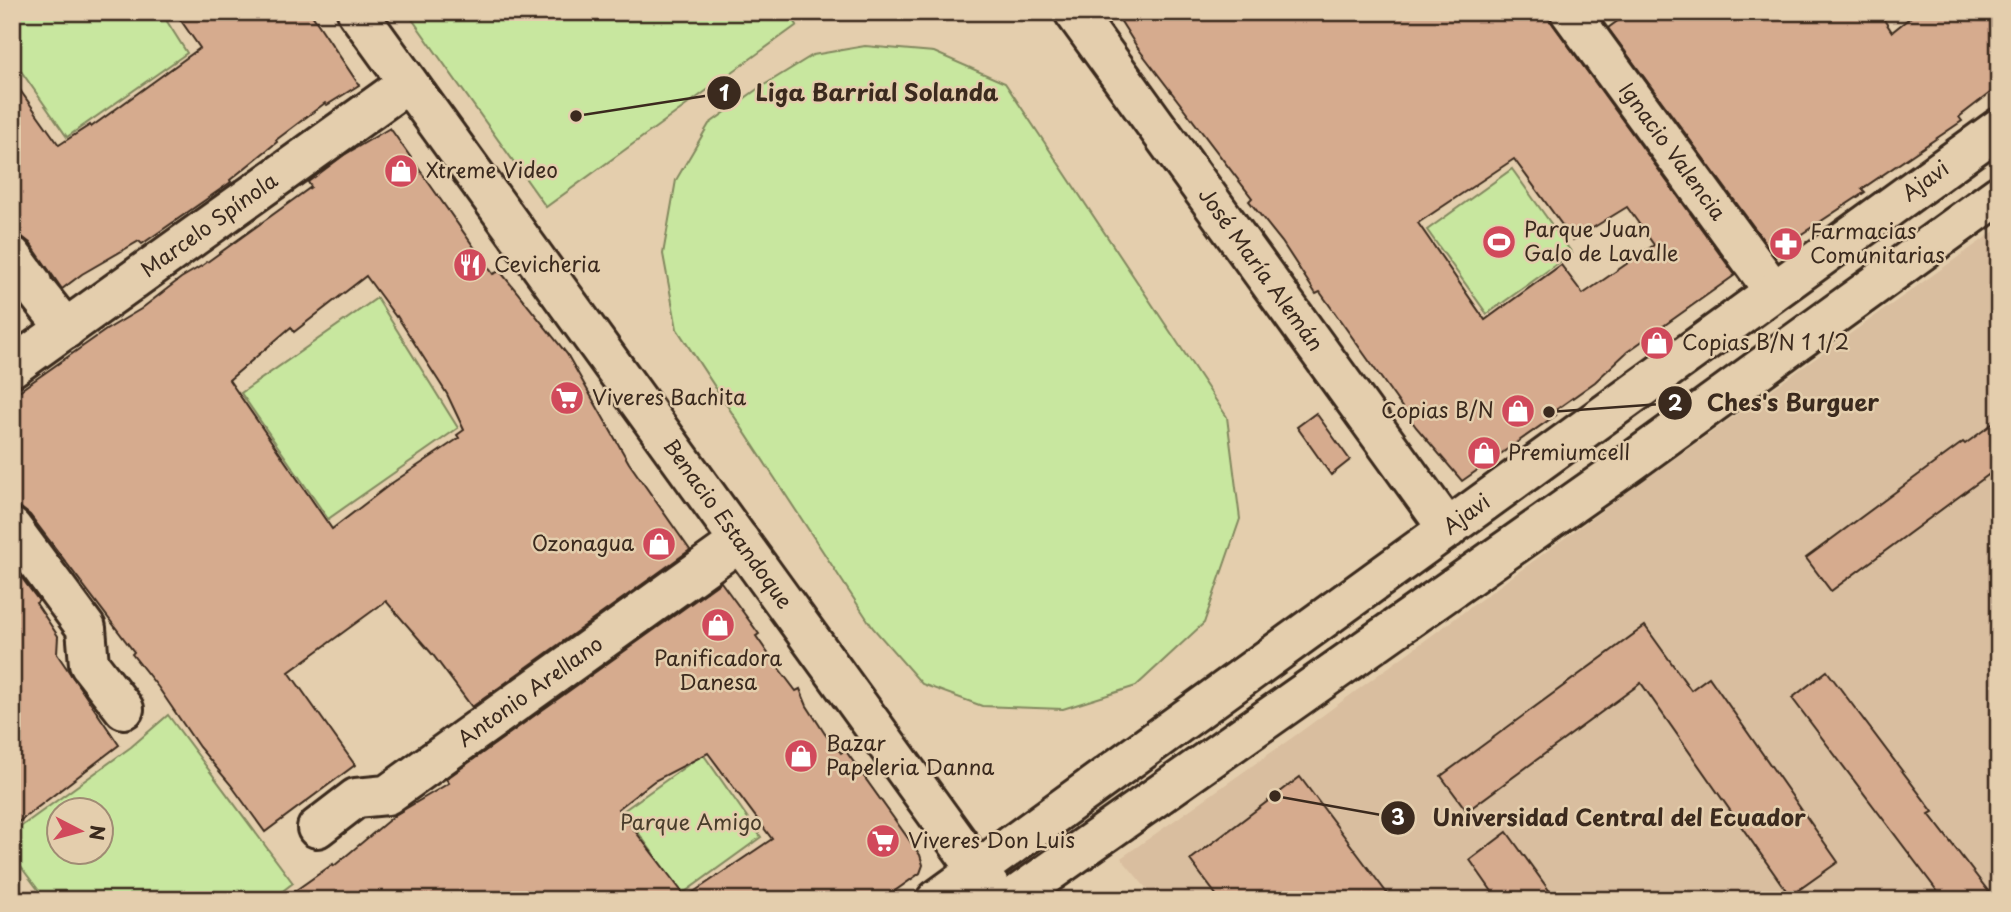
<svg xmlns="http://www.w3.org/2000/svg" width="2011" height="912" viewBox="0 0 2011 912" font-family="'Playpen Sans',sans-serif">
<rect width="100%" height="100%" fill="#e4cead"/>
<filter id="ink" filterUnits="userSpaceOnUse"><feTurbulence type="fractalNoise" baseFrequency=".0143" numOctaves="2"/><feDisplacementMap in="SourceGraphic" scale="14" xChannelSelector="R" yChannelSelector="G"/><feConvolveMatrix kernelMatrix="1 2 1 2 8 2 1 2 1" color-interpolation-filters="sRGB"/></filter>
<g filter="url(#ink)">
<polygon fill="#d9be9f" points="1999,228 1999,900 1156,900 1121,858 1296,735 1622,496"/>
<g fill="#c8e79f" stroke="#82885e" stroke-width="2" fill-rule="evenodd">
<polygon points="12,12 161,12 187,53 67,137 12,58"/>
<polygon points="407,12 788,12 797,25 546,207"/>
<polygon points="865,46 934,52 1005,83 1227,417 1240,519 1204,623 1136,686 1063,709 982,706 922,684 873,628 677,329 663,254 676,180 709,124 756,90 813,55"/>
<polygon points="1512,169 1572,253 1487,314 1427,230"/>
<polygon points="377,298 458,428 328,519 241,393"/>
<path d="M168,715L293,883L271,900H46L12,855V833L131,747ZM60,810H102V852H60Z"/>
<polygon points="703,754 761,837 682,894 623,811"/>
</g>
<g fill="#d6ab8e" stroke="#3b2a1e" stroke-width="2" fill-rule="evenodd">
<polygon points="175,12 310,12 359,85 327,105 325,103 276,140 277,142 230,180 231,182 142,244 139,241 82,274 62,289 30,243 21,236 12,235 12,79 59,145 90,125 91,127 200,48"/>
<path d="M1115,12H1544L1735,275L1627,352L1595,382L1553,412L1556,415L1462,481L1416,427L1320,292L1316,294L1282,242L1249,201L1252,198L1137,47ZM1514,159L1573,240L1627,207L1654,245L1583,294L1561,265L1485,320L1418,223Z"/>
<polygon points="1630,12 1879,12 1892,32 1917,12 1999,12 1999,86 1959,117 1962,121 1862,189 1865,192 1773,253 1608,28"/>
<path d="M390,128L493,274L500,271L567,354L629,463L690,550L472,707L433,655L386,601L289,672L355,765L265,832L231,785L199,747L158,687L132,654L134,652L30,515L21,508L12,507V396L106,330L141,309L181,278L203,265L311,187L308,182L344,155ZM366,276L396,317L397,316L447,394L464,430L457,435L459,438L392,483L332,529L229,380L291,327L294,332Z"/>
<polygon points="1316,413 1350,460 1331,475 1297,427"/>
<polygon points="1999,419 1999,467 1831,591 1806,558 1963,442 1965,444"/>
<polygon points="12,565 39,601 36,603 58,636 57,654 119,745 12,827"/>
<path d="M721,582L759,634L756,636L774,662L796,691L800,689L807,706L825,734L841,753L845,750L920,855L923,865L920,873L882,900H282L333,864L334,866L395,815L449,783L446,779ZM708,753L772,839L686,897L618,809L654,781Z"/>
<polygon points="1645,626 1691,690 1709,677 1838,862 1790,896 1641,683 1467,811 1441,776"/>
<polygon points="1827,671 1933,812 1929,814 1995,900 1944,900 1792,698"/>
<polygon points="1300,777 1392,900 1220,900 1190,860"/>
<polygon points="1507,832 1556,900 1498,900 1470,860"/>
</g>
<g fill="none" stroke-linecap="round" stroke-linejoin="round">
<g stroke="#3b2a1e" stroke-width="44">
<g id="minor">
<path id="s1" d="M357,12L992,890"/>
<path id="s2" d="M1074,12L1448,529"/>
<path id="s3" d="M1570,12L1773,290"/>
<polyline points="12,256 32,283"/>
<polyline points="39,295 66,329"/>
<path id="s4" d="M12,367L408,83"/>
<polyline points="12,528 86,628 89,664 124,709"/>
<path id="s5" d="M317,828L356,798L387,795L740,541"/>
<path id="s6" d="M936,900L1999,128"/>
<polyline points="1010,900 1630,463 1999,195"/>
</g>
</g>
<use href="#minor" stroke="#e4cead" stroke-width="38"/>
</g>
</g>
<defs>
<g id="shop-disc" transform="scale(1.75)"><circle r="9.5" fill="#d1495b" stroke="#e4cead"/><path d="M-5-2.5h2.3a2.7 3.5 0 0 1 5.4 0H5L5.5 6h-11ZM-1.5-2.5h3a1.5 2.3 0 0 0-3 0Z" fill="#fff"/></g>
<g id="stadium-disc" transform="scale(1.75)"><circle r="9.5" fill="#d1495b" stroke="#e4cead"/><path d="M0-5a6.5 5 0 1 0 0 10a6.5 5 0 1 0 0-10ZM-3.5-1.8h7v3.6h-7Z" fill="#fff"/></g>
<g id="pharmacy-disc" transform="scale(1.75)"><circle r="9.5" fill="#d1495b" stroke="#e4cead"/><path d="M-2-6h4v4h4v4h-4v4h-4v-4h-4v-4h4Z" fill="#fff"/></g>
<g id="restaurant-disc" transform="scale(1.75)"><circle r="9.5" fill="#d1495b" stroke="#e4cead"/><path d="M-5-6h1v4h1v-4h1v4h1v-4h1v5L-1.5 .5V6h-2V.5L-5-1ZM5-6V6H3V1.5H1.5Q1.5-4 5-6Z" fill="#fff"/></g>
<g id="supermarket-disc" transform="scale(1.75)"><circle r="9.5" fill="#d1495b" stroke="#e4cead"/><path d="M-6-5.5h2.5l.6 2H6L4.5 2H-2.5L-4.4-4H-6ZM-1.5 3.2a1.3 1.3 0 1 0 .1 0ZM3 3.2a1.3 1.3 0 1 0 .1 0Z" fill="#fff"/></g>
</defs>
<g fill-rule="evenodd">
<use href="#shop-disc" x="401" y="171"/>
<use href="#stadium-disc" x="1499" y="242"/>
<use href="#pharmacy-disc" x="1786" y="244"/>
<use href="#restaurant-disc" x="470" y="265"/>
<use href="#shop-disc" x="1657" y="343"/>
<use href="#supermarket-disc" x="567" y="398"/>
<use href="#shop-disc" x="1518" y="411"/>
<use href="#shop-disc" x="1484" y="453"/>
<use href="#shop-disc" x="659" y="544"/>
<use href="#shop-disc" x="718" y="625"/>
<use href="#shop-disc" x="801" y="756"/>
<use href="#supermarket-disc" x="883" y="841"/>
</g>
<g text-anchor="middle" stroke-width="5" stroke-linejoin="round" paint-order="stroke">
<g font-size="21" fill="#3b2a1e" stroke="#e4cead">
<text dy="7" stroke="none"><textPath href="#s3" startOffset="173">Ignacio Valencia</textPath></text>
<text dy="7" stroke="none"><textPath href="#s6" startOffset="1223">Ajavi</textPath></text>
<text dy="7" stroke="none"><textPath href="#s4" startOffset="243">Marcelo Spínola</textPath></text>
<text dy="7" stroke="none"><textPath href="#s2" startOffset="318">José María Alemán</textPath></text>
<text dy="7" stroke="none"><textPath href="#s6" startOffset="656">Ajavi</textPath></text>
<text dy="7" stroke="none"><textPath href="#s1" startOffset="632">Benacio Estandoque</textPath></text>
<text dy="7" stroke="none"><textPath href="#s5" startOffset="257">Antonio Arellano</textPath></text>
</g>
<g font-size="21" fill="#3b2a1e" stroke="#e4cead" text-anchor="start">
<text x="426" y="178">Xtreme Video</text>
<text x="1524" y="237">Parque Juan<tspan x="1524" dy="24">Galo de Lavalle</tspan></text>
<text x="1810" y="239">Farmacias<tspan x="1810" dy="24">Comunitarias</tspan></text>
<text x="494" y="272">Cevicheria</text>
<text x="1682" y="350">Copias B/N 1 1/2</text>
<text x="592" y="405">Viveres Bachita</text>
<text x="1494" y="418" text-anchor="end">Copias B/N</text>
<text x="1508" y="460">Premiumcell</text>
<text x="634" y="551" text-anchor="end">Ozonagua</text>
<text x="718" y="666" text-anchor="middle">Panificadora<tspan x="718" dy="24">Danesa</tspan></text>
<text x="826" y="751">Bazar<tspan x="826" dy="24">Papeleria Danna</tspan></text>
<text x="908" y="848">Viveres Don Luis</text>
</g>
<g font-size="21" fill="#493d2b" stroke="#e4cead">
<text x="691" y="830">Parque Amigo</text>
</g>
</g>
<path fill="none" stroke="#3b2a1e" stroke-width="2.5" d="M576 116L724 93M1549 412L1675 403M1275 796L1398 818"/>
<g fill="#3b2a1e" stroke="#e4cead" stroke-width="2.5">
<circle cx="576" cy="116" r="7"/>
<circle cx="1549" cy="412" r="7"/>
<circle cx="1275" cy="796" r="7"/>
<circle cx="724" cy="93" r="18"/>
<circle cx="1675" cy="403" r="18"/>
<circle cx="1398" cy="818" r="18"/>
</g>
<g font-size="21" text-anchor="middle" font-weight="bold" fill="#fff">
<text x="724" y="101">1</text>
<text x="1675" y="411">2</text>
<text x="1398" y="825">3</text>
</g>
<g font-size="23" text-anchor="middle" font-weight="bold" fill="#3b2a1e" stroke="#e4cead" stroke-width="5" stroke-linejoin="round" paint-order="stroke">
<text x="877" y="101">Liga Barrial Solanda</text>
<text x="1793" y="411">Ches's Burguer</text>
<text x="1619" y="826">Universidad Central del Ecuador</text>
</g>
<rect width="2011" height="912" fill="none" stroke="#e4cead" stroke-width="42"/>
<rect x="21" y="21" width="1969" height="870" fill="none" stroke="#3b2a1e" stroke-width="2.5" filter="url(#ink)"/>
<g transform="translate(80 831) rotate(96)"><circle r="33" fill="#e4cead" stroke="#a08c74" stroke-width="2"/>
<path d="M0-5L12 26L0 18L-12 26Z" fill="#d1495b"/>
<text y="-10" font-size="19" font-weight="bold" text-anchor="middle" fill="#3b2a1e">N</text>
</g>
</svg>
